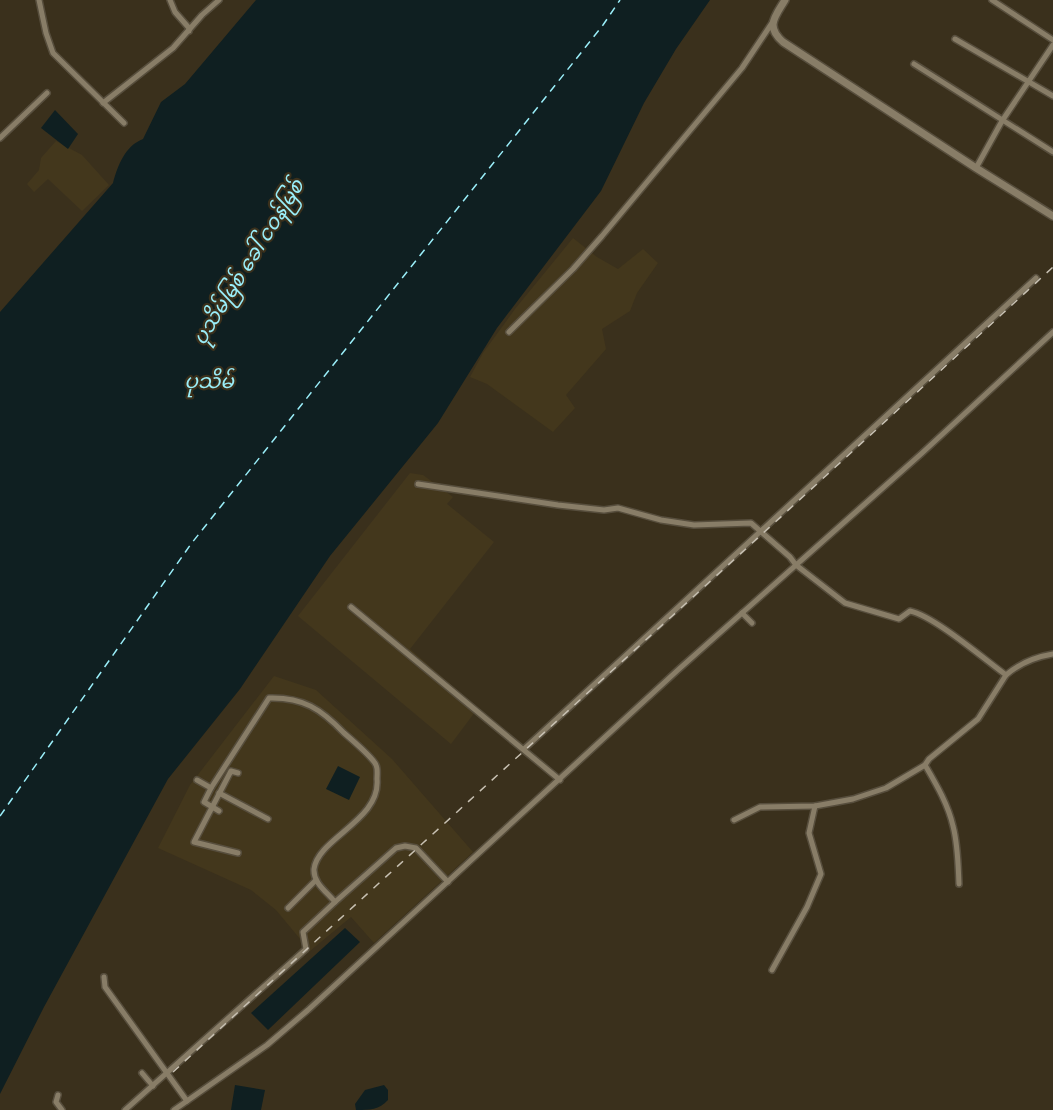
<svg xmlns="http://www.w3.org/2000/svg" width="1053" height="1110" viewBox="0 0 1053 1110" font-family="Merriweather,'Noto Sans Myanmar',serif">
<rect width="100%" height="100%" fill="#3a301c"/>
<g fill="#43371c">
<polygon points="56,141 82,155 109,185 82,211 48,179 34,192 27,184 39,170 41,158"/>
<polygon points="573,238 597,257 618,269 643,249 658,263 637,293 630,311 602,329 606,349 566,395 575,408 553,432 487,384 470,377 483,353 515,309"/>
<polygon points="410,473 423,475 453,497 447,504 494,542 410,649 478,708 451,744 298,616"/>
<polygon points="274,676 316,690 392,759 473,852 374,943 351,917 310,951 276,910 251,890 158,848 190,785"/>
</g>
<g fill="#0f1f21">
<path d="M256,0H710L676,49L644,103L601,191L497,328L438,423L330,556L240,689L168,779L44,1007L0,1094V312L113,183C118,165 125,146 143,139L161,102L185,84Z"/>
<polygon points="55,110 78,134 68,149 41,128"/>
<polygon points="338,766 360,777 349,800 326,789"/>
<polygon points="345,928 360,942 268,1030 251,1013"/>
<polygon points="235,1085 265,1090 261,1110 231,1110"/>
<path d="M384,1085L388,1090V1100C379,1110 370,1110 356,1110L355,1104L365,1090Z"/>
</g>
<g fill="none" stroke-linecap="round" stroke-linejoin="round">
<polyline stroke="#9aeef9" stroke-width="1.5" stroke-dasharray="8 6" stroke-linecap="butt" points="0,816 191,544 603,25 620,0"/>
<g stroke="#574e3d" stroke-width="8">
<g id="minor">
<polyline points="39,0 46,33 53,53 124,123"/>
<polyline points="170,0 175,12 189,28 189,31"/>
<polyline points="992,0 1053,40"/>
<polyline points="955,39 1053,96"/>
<polyline points="914,64 1053,152"/>
<polyline points="103,103 173,48 202,15 219,0"/>
<polyline points="0,138 47,93"/>
<polyline points="976,168 1002,121 1053,45"/>
<polyline points="509,332 573,269 602,236 742,68 772,23"/>
<path d="M418,484L558,505L604,510L618,508L661,520L694,525L751,523L790,557L796,565L845,603L899,619L910,611C934,616 984,659 1006,675"/>
<polyline points="351,607 560,780"/>
<polyline points="742,613 752,623"/>
<polyline points="524,749 1036,278"/>
<path d="M925,765C936,784 948,804 953,826C958,845 958,864 959,884"/>
<polyline points="197,780 211,788"/>
<polyline points="219,793 268,819"/>
<path d="M219,811L204,802L211,788L269,698C303,697 321,709 344,733C351,739 373,758 376,765C378,769 377,775 377,779C381,820 318,838 314,869C313,883 327,892 335,902L396,848L405,846L416,848L448,882"/>
<path d="M734,820L760,807L815,806L853,799L886,788L925,765L929,759L978,719L1006,675C1020,663 1035,657 1053,654"/>
<polyline points="238,853 194,842 231,771 238,773"/>
<polyline points="288,908 315,881"/>
<polyline points="772,970 807,907 821,874 809,833 815,806"/>
<polyline points="104,977 105,987 187,1101"/>
<polyline points="142,1073 153,1086"/>
<polyline points="58,1095 56,1102 62,1110"/>
<polyline points="125,1110 306,949 303,932 335,902"/>
<polyline points="174,1110 267,1045 308,1010 679,669 921,454 1053,332"/>
</g>
</g>
<g stroke="#574e3d" stroke-width="10">
<path id="tertiary" d="M785,0C775,17 765,26 783,42L976,168L1053,216"/>
</g>
<use href="#minor" stroke="#887d67" stroke-width="5"/>
<use href="#tertiary" stroke="#887d67" stroke-width="7"/>
<path stroke="#c8c1b3" stroke-width="1.5" stroke-dasharray="8 8" stroke-linecap="butt" d="M173,1072C465,803 761,537 1053,267"/>
</g>
<g text-anchor="middle" stroke-width="4.5" stroke-linejoin="round" paint-order="stroke">
<g font-size="20" font-style="italic" fill="#9aeef9" stroke="#3a301c">
<text transform="translate(248 262) rotate(-58)" y="7">ပုသိမ်မြစ် ခေါ် ငဝန်မြစ်</text>
<text x="209" y="388">ပုသိမ်</text>
</g>
</g>
</svg>
